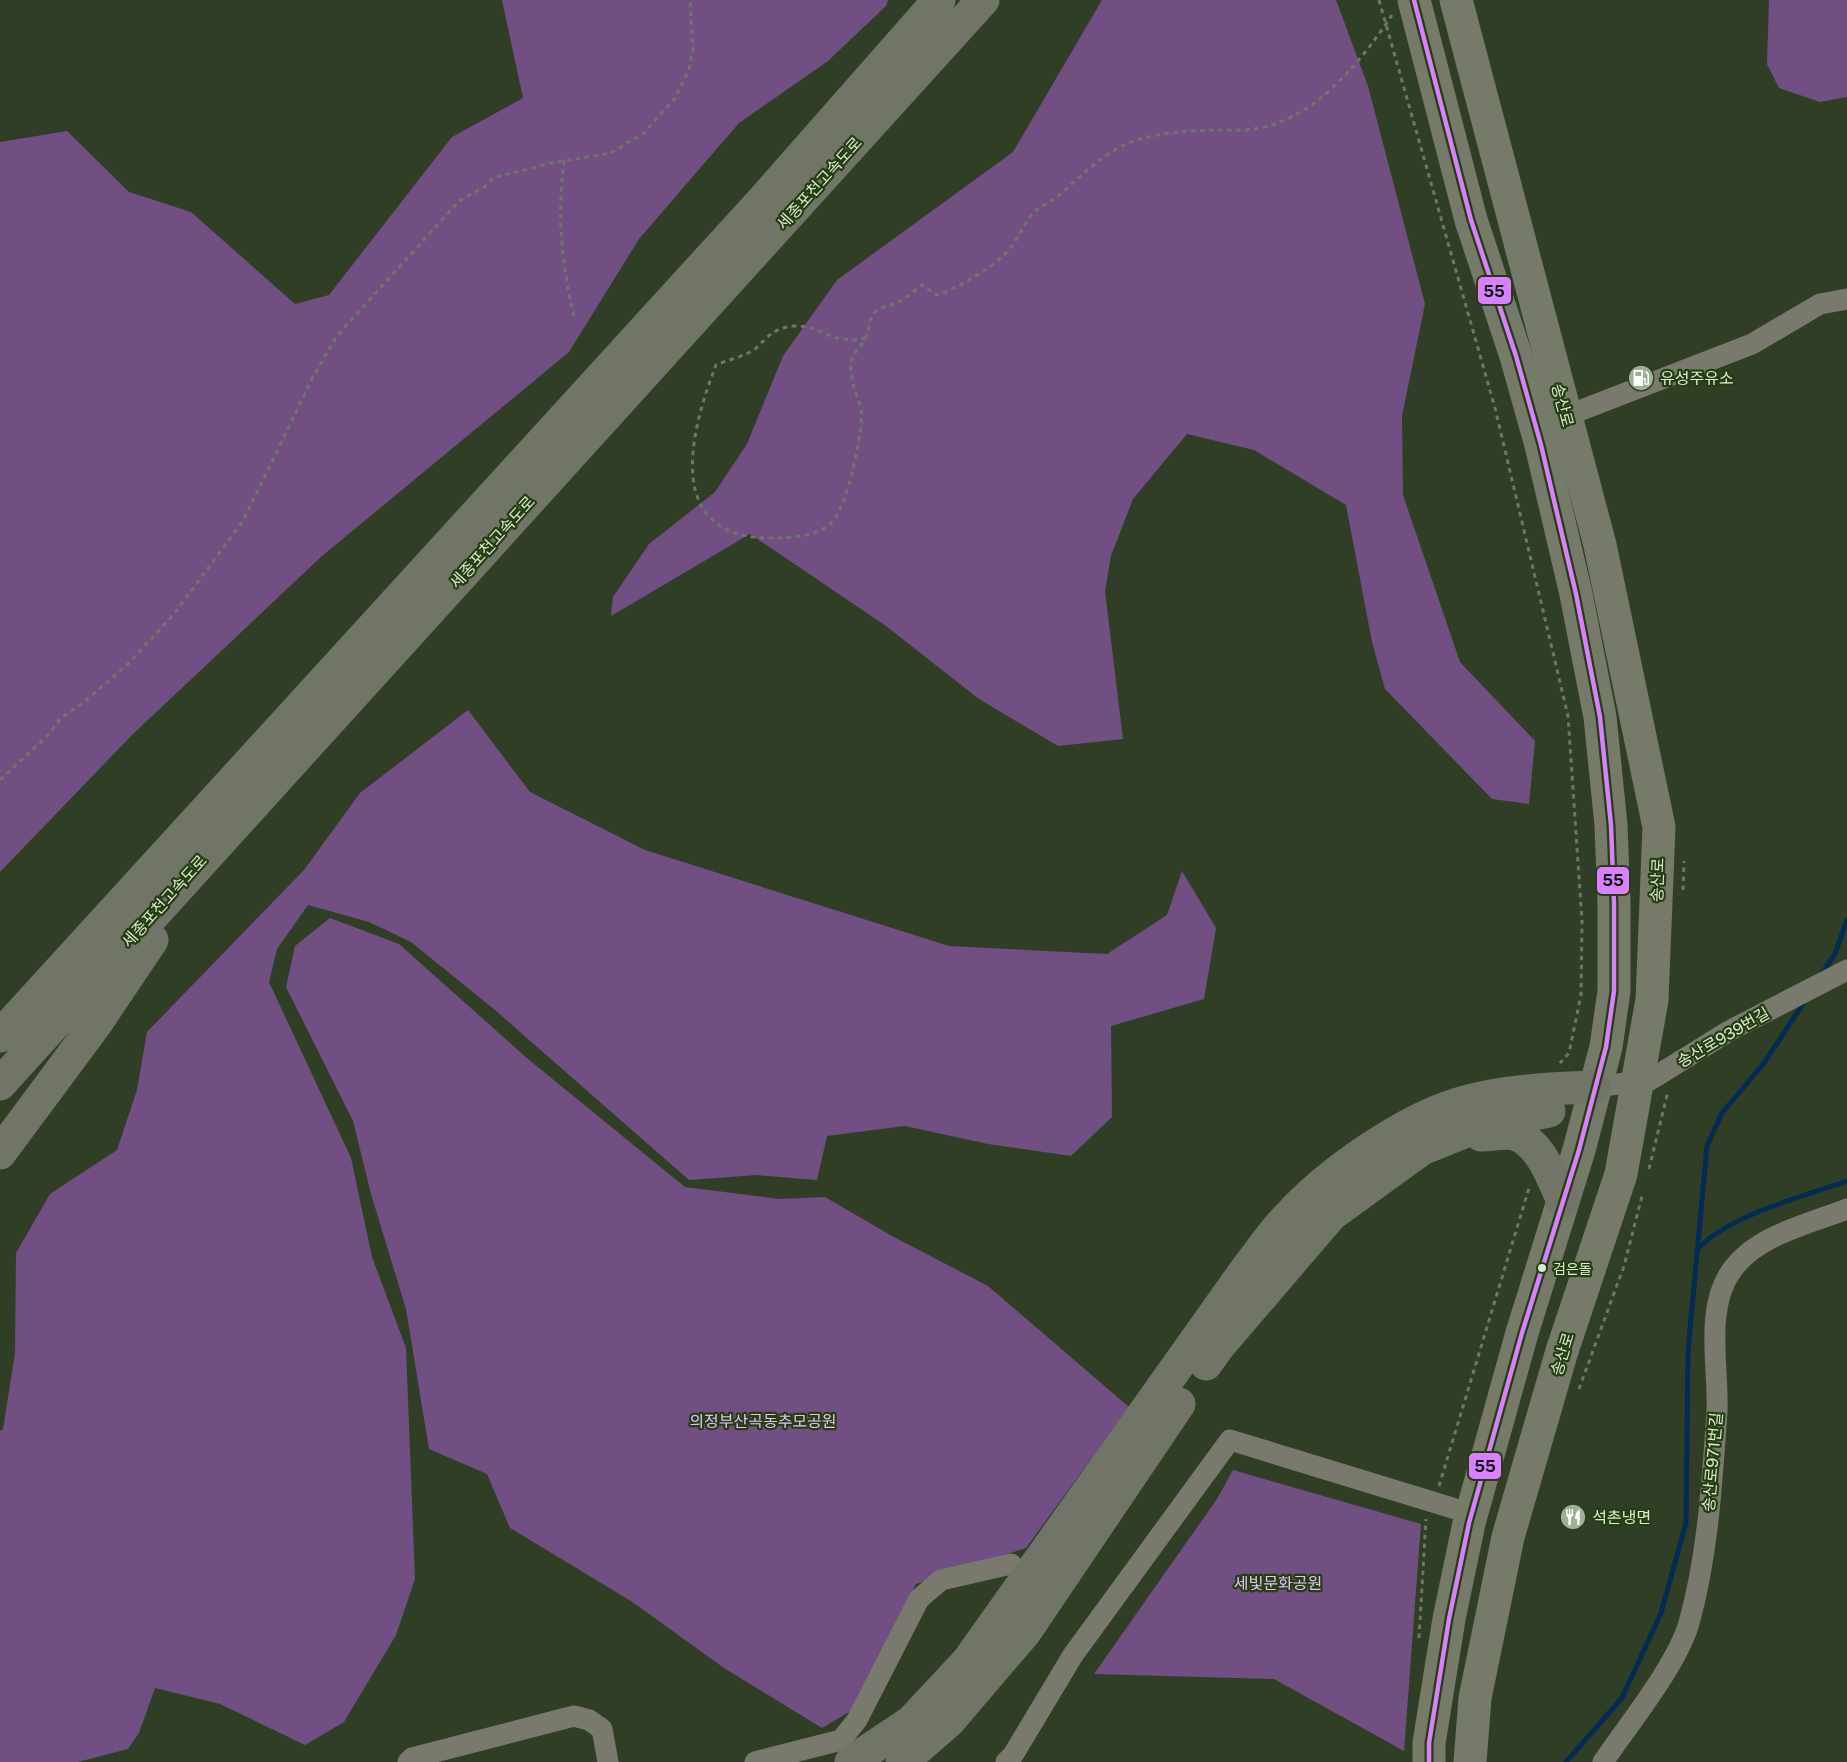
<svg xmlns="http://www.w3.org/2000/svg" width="1847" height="1762" viewBox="0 0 1847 1762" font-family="'Public Sans','Noto Sans KR',sans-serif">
<rect width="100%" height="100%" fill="#303e26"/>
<g fill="#714f83">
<polygon points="502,0 888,0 886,6 828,61 739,123 639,239 569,352 322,556 133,734 0,872 0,142 67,131 129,192 191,212 295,304 329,295 452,137 523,98"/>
<polygon points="1102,0 1336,0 1368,86 1425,304 1402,416 1403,495 1460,662 1535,741 1529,804 1492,799 1385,689 1372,642 1346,505 1254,450 1187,434 1133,499 1111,556 1105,591 1123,739 1058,746 979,699 886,626 750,534 611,616 613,597 649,544 715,492 747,444 783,356 837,280 1013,152"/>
<polygon points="1769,0 1847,0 1847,97 1820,102 1779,88 1767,64"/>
<polygon points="468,710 530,792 645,850 949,946 1107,954 1167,915 1182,871 1216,928 1204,999 1111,1026 1112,1117 1071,1156 988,1144 905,1126 827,1136 817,1180 756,1175 689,1180 495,1010 411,942 369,922 308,905 277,949 269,982 351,1158 372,1257 406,1348 415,1579 396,1635 344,1722 305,1745 220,1704 155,1688 139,1733 128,1749 78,1762 0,1762 0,1431 3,1429 15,1353 16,1253 50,1194 117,1150 137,1090 147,1032 304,870 360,793"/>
<polygon points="330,918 399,944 528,1059 685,1187 779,1199 825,1197 892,1236 988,1286 1129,1407 1026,1548 916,1584 854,1709 822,1728 724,1668 631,1601 510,1528 487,1474 429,1449 406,1309 371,1194 353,1121 286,987 295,946"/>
<polygon points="1233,1470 1421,1524 1404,1751 1274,1679 1094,1674 1217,1499"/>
</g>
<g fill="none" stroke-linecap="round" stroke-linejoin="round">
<g stroke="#042b52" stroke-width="5">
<polyline points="1821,975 1835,954 1847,920"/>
<path d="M1698,1249C1727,1216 1804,1196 1847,1181"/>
<polyline points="1566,1762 1622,1698 1661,1613 1686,1523 1688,1351 1707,1146 1722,1113 1764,1063 1805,1001"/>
</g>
<g stroke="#717568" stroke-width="3" stroke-dasharray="4.5 4.5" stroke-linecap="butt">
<polyline points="1379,0 1495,408 1568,716 1582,921 1581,995 1569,1053 1560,1063"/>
<path d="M564,160C557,218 561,263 575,320"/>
<path d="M866,338C831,346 823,325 794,326C773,328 768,337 755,349C746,356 727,360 716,365C690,432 662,539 772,538C791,538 817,537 832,522C846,510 865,427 861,409C857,394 850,381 851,365C851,353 862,347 866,337C870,329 868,319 875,312C881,306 893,306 900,301C908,297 915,290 922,285L937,295C958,288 999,265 1012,246C1020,235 1024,222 1034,212C1041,205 1050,203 1057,197C1076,181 1092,164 1113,151C1146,130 1200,130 1238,130C1306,131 1358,66 1392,15"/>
<polyline points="0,780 48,735 60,719 83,703 128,664 174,614 243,521 313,377 336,337 459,201 484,187 493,178 551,163 611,153 644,133 675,98 689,70 693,48 690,0"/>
<polyline points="1683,890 1684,861"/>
<polyline points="1649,1169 1668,1091"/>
<polyline points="1579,1389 1624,1266 1642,1196"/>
<polyline points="1439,1486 1529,1188"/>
<polyline points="1419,1638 1426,1519"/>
</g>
<g stroke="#79796d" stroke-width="21">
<polyline points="1566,416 1752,344 1820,304 1847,299"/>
<polyline points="1594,1087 1650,1080 1729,1031 1847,970"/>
<polyline points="408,1762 412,1758 574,1716 589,1720 602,1729 608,1762"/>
<polyline points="755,1762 841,1740 857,1720 919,1599 941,1580 1011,1564"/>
<polyline points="1006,1762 1013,1755 1073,1655 1230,1440 1472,1514"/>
<path d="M1603,1762C1628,1725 1677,1665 1689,1623C1708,1555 1712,1482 1717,1412C1719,1368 1704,1308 1732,1270C1757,1235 1809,1224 1847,1209"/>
</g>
<g stroke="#767a69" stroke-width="33">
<polyline points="1414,0 1471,220 1516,356 1541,445 1576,594 1600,717 1611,825 1614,904 1614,991 1606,1047 1579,1150 1522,1333 1469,1523 1449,1619 1429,1743 1429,1762"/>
<polyline points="1456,0 1600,545 1659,827 1652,1000 1621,1174 1562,1351 1508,1537 1475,1698 1470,1762"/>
</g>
<g stroke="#707567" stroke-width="33">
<polyline points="0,1036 763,200 939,0"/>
<polyline points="0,1084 983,0"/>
<path d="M1481,1135C1491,1135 1505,1132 1514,1134C1541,1142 1552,1178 1563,1201"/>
<polyline points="0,1153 95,1025 152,940"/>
<polyline points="1206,1364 1218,1347 1331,1215 1422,1149 1484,1124 1549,1111"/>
<path d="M851,1762L911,1722L968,1661L1245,1271C1259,1253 1272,1233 1288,1217C1327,1174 1402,1121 1458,1104C1496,1092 1554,1088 1594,1087"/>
<polyline points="902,1762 949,1721 1025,1632 1179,1404"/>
</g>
<g stroke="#253e11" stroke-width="9">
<polyline id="bus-1" points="1414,0 1471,220 1516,356 1541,445 1576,594 1600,717 1611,825 1614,904 1614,991 1606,1047 1579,1150 1522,1333 1469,1523 1449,1619 1429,1743 1429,1762"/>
</g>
<use href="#bus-1" stroke="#d880ff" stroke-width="4.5"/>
</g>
<defs>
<g id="fuel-disc" transform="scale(1.35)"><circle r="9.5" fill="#9fae95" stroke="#253e11"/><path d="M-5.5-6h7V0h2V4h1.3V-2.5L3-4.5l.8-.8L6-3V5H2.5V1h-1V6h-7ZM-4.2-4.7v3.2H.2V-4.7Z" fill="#fff"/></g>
<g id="restaurant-disc" transform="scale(1.35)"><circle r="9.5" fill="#9fae95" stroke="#253e11"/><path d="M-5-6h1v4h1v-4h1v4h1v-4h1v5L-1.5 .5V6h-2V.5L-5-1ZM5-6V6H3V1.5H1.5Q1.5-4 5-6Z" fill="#fff"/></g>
</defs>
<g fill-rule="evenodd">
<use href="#fuel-disc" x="1641" y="378"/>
<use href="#restaurant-disc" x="1573" y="1517"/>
</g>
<circle fill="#dbead1" stroke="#253e11" stroke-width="2" cx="1542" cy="1268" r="5"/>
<g text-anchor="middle" stroke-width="4.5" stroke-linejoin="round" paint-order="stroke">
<g font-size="14" fill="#dbead1" stroke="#253e11" text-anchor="start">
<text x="1553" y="1274">검은돌</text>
</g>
<g font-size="16" fill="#dbead1" stroke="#253e11">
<text transform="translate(819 183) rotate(-48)" y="6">세종포천고속도로</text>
<text transform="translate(1563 405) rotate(75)" y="6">송산로</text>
<text transform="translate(492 542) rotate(-48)" y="6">세종포천고속도로</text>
<text transform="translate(1657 880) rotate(-88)" y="6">송산로</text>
<text transform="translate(164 901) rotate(-48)" y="6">세종포천고속도로</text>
<text transform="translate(1723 1037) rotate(-30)" y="6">송산로939번길</text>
<text transform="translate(1562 1354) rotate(-73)" y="6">송산로</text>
<text transform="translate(1712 1462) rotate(-85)" y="6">송산로971번길</text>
</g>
<g font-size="16" fill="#dbead1" stroke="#253e11" text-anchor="start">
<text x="1660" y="384">유성주유소</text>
<text x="1592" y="1523">석촌냉면</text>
</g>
<g font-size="16" fill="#e5c0fa" stroke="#253e11">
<text x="763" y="1427">의정부산곡동추모공원</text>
<text x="1278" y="1589">세빛문화공원</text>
</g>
</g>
<g stroke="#253e11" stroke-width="2">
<rect x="1477" y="276" width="35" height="29" rx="6" fill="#d880ff"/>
<rect x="1596" y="866" width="34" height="29" rx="6" fill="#d880ff"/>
<rect x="1468" y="1452" width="34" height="28" rx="6" fill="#d880ff"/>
</g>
<g font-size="16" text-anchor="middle" font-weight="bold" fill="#111">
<text x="1494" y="297">55</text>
<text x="1613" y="886">55</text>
<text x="1485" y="1472">55</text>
</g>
</svg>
